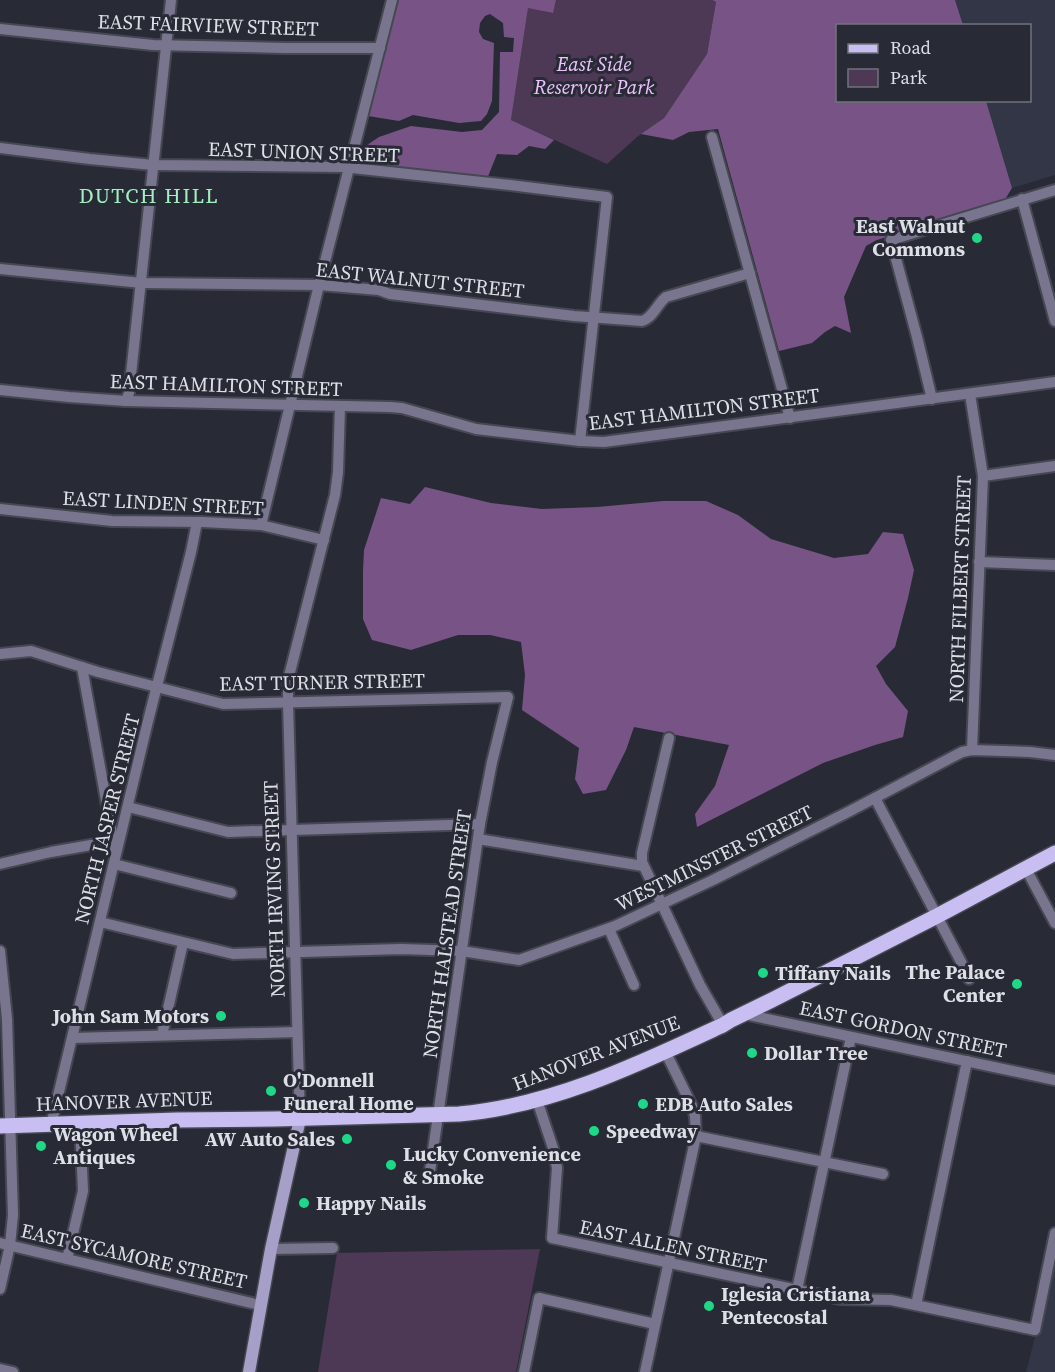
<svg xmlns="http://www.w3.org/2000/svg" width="1055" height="1372" viewBox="0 0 1055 1372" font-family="'Source Serif 4',serif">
<rect width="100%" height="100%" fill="#282b36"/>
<g fill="#323646">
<polygon points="955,0 1055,0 1055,175 1012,188 986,101 1030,100 1030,26 963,25"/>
<polygon points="1055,1260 1055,1372 1026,1372"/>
</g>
<g fill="#4d3855">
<polygon points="556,0 712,0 716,2 707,54 664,118 637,137 607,164 511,120 528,7 552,13"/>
<polygon points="540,1249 516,1372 318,1372 337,1253"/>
</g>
<g fill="#775485">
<polygon points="398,0 556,0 553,13 528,8 511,120 554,140 545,149 529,146 517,155 497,154 487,179 358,164 361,149 379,137 411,126 462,132 482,130 499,112 500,52 513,52 514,38 504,37 503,23 490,14 485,16 480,23 479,32 483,39 494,43 492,101 487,114 481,121 459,123 413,115 399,121 368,116"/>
<polygon points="712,0 955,0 963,25 838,26 838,100 986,101 1012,188 1004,201 877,240 866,246 844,297 851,333 835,326 825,332 812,343 779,351 718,129 689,132 673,140 641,134 664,118 707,54 716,2"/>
<polygon points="425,487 491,503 542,509 597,507 663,501 706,501 738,515 771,539 834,558 868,554 883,532 903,534 914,570 908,598 895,647 876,666 886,684 908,711 903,737 875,745 823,763 697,827 695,814 715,786 729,745 634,727 626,750 606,790 583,794 575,779 579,748 522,710 525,675 521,642 490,635 458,635 411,650 372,640 363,619 363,571 364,550 381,498 410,504"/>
</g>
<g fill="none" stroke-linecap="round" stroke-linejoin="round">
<g stroke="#454852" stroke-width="14">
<g id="street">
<polyline points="0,29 153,45 284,48 380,48"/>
<polyline points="712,137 790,418"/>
<polyline points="0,148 90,159 153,165 343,167 510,185 607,197 580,441"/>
<polyline points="1022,199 1055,321"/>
<path d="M0,269L142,283L319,285L379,290L390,294L574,316L642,321C653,318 657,304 666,297L750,273"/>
<polyline points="0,390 69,397 126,401 390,407 402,408 476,429 580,441 604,442 1055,382"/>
<polyline points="970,394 983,476 972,750"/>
<polyline points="932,399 917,337 891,240 1055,190"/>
<polyline points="126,401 129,393 171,0"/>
<polyline points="983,476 1055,466"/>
<polyline points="0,509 112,521 203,522 261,525 324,540"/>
<polyline points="261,525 319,285 392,0"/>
<polyline points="979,562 1055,565"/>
<polyline points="0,654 31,651 98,672 223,704 508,697 492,762 480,824 429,1178"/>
<polyline points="82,667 115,850"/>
<polyline points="669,738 642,853 642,862 700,985 723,1025"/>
<polyline points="875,798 960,960 969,979"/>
<polyline points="128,807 228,832 480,824"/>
<polyline points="478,839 643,866"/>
<polyline points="0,864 51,852 114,841"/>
<polyline points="114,864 231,893"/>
<polyline points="1026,869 1055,923"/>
<polyline points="100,922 233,954 401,949 462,951 519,960 615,926 713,880 850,811 962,752 972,750 1030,752 1055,755"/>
<polyline points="609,929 634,985"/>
<polyline points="0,951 7,1019 13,1215 10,1245 0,1289"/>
<polyline points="744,1014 1055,1080"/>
<polyline points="162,1035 183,943"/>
<polyline points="72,1038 297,1032"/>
<polyline points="537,1100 553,1148 557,1168 552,1238 840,1299 891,1300 1035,1330 1055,1233"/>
<polyline points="300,1119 288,703 288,680 335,495 338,472 340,406"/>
<polyline points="51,1125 148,721 191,552 197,522"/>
<polyline points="696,1136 883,1174"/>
<polyline points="0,1243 260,1305"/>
<polyline points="271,1249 333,1248"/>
<polyline points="67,1259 83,1191 80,1123"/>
<polyline points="797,1290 851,1037"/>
<polyline points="916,1305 967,1061"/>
<polyline points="0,1369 13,1372"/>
<polyline points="524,1372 539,1298 655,1324"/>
<polyline points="645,1372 696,1136 695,1116 692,1106 665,1051"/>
</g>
</g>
<g stroke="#454852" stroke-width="15">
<polyline id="secondary" points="249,1372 271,1249 300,1119"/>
</g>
<g stroke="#454852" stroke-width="18">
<path id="primary" d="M0,1126L177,1120L275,1119L459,1114C552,1106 639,1064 723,1025L731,1020L770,1001L937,916L1055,853"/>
</g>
<use href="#street" stroke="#7a758e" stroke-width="10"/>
<use href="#secondary" stroke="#a69fc7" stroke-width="12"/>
<use href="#primary" stroke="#c8bef2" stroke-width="15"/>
</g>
<g fill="#1ed888" stroke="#282b36" stroke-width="2">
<circle cx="977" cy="238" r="6"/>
<circle cx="763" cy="973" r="6"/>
<circle cx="1017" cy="984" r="6"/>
<circle cx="221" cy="1016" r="6"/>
<circle cx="752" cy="1053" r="6"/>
<circle cx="271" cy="1091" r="6"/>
<circle cx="643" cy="1104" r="6"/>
<circle cx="594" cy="1131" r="6"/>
<circle cx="347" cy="1139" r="6"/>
<circle cx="41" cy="1146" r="6"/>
<circle cx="391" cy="1165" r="6"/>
<circle cx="304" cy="1203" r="6"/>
<circle cx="709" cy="1306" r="6"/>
</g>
<g text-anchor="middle" stroke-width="6" stroke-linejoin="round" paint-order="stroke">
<g font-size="20" fill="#dddfe6" stroke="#282b36">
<text transform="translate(208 25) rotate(2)" y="7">EAST FAIRVIEW STREET</text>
<text transform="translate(304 152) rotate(2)" y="7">EAST UNION STREET</text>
<text transform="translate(420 280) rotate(6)" y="7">EAST WALNUT STREET</text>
<text transform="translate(226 385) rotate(2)" y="7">EAST HAMILTON STREET</text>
<text transform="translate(704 409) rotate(-7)" y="7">EAST HAMILTON STREET</text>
<text transform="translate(163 503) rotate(3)" y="7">EAST LINDEN STREET</text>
<text transform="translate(960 589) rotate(-88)" y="7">NORTH FILBERT STREET</text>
<text transform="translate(322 682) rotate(-1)" y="7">EAST TURNER STREET</text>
<text transform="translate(107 819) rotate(-76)" y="7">NORTH JASPER STREET</text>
<text transform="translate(714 858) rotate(-26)" y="7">WESTMINSTER STREET</text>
<text transform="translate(274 889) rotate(-92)" y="7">NORTH IRVING STREET</text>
<text transform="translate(447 934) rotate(-82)" y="7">NORTH HALSTEAD STREET</text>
<text transform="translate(903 1029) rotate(12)" y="7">EAST GORDON STREET</text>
<text transform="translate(596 1053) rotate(-21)" y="7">HANOVER AVENUE</text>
<text transform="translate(124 1101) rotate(-2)" y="7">HANOVER AVENUE</text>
<text transform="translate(673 1246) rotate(12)" y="7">EAST ALLEN STREET</text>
<text transform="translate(134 1256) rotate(13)" y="7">EAST SYCAMORE STREET</text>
</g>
<g font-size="20" font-style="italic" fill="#edc3fe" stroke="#282b36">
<text x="594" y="71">East Side<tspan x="594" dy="23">Reservoir Park</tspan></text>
</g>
<g font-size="20" font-weight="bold" fill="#dddfe6" stroke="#282b36" text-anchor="start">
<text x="965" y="233" text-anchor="end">East Walnut<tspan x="965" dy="23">Commons</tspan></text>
<text x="1005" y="979" text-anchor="end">The Palace<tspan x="1005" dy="23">Center</tspan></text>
<text x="775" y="980">Tiffany Nails</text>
<text x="209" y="1023" text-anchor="end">John Sam Motors</text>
<text x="764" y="1060">Dollar Tree</text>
<text x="283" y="1087">O'Donnell<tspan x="283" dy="23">Funeral Home</tspan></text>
<text x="655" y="1111">EDB Auto Sales</text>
<text x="606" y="1138">Speedway</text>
<text x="53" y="1141">Wagon Wheel<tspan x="53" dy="23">Antiques</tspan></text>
<text x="335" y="1146" text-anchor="end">AW Auto Sales</text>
<text x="403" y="1161">Lucky Convenience<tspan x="403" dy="23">&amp; Smoke</tspan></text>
<text x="316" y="1210">Happy Nails</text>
<text x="721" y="1301">Iglesia Cristiana<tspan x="721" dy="23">Pentecostal</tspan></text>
</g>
<g font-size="21" letter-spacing="1.5" fill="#a2efc0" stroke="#282b36">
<text x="149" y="203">DUTCH HILL</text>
</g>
</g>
<rect x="836" y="24" width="195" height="78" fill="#282b36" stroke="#70737c" stroke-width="1.5"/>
<rect x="848" y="44" width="30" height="9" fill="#c8bef2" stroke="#70737c" stroke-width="1.5"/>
<text x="890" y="54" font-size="18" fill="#dddfe6">Road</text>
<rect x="848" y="69" width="30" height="18" fill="#4d3855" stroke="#70737c" stroke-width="1.5"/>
<text x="890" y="84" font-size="18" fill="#dddfe6">Park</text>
</svg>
